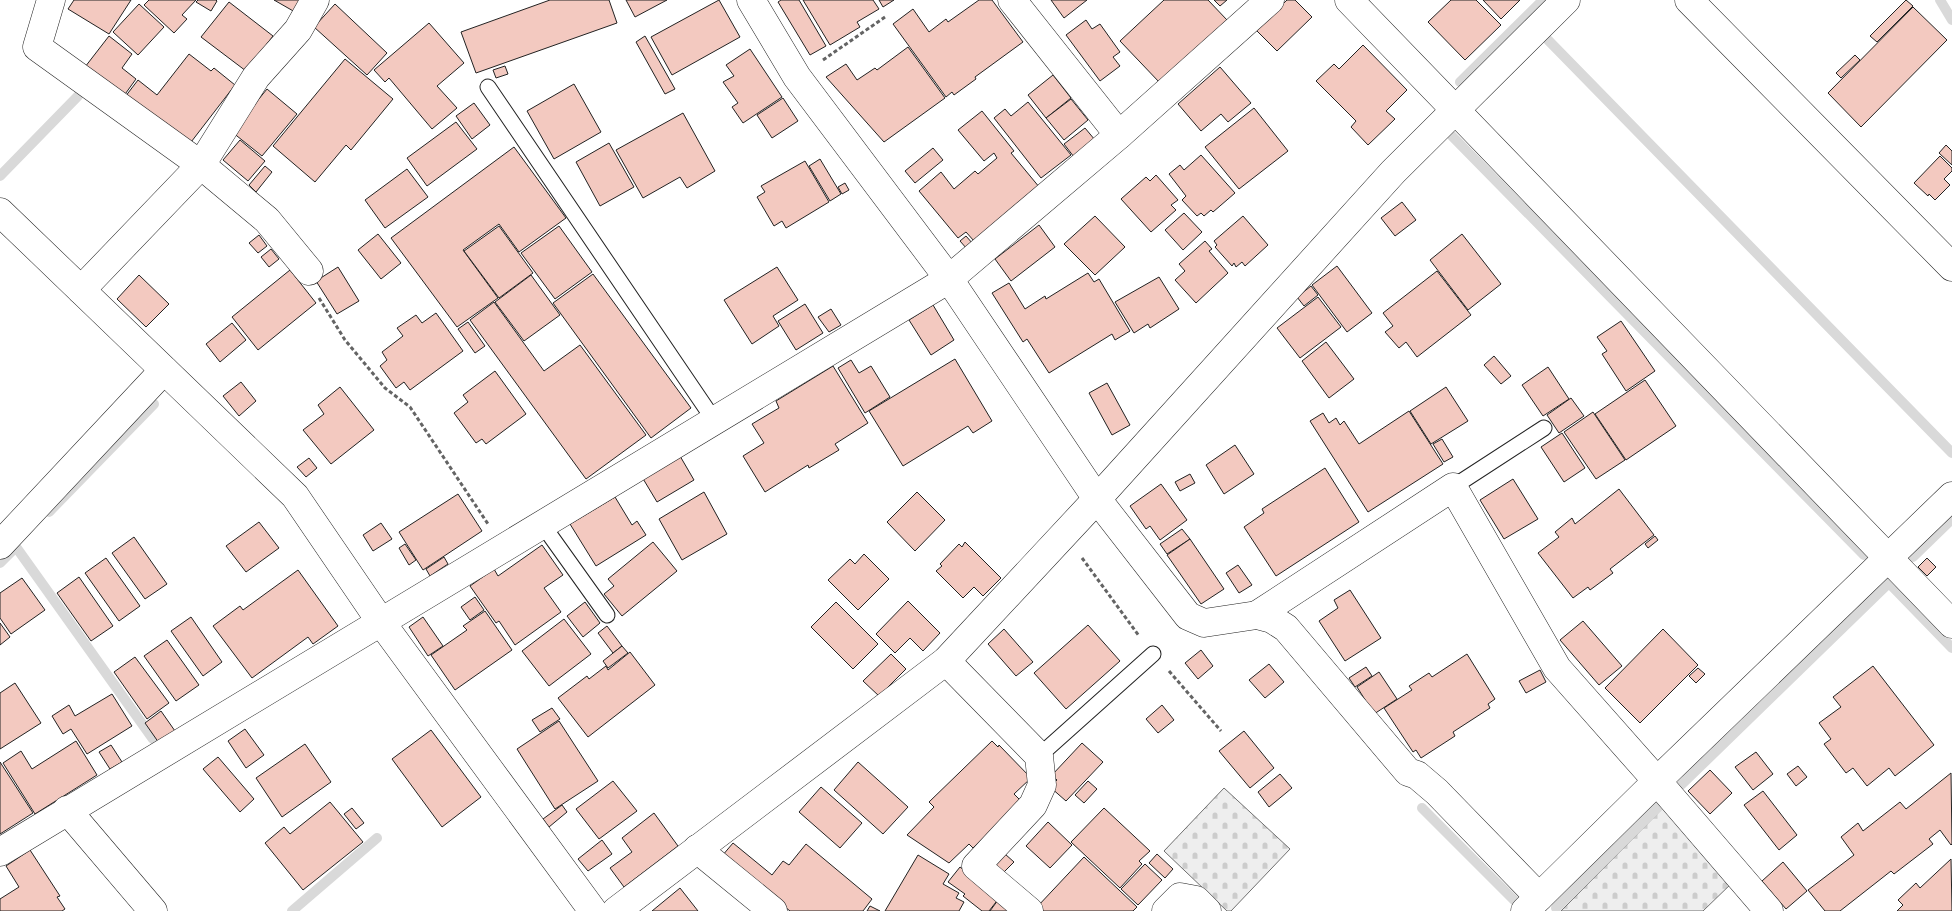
<svg xmlns="http://www.w3.org/2000/svg" width="1952" height="911" viewBox="0 0 1952 911" font-family="'Public Sans',sans-serif">
<defs>
<pattern id="cemetery-stones" width="16" height="16" patternUnits="userSpaceOnUse" patternTransform="scale(1.25)"><rect width="16" height="16" fill="#eee"/><path d="M2 7V4a2 2 0 0 1 4 0v3zM10 15v-3a2 2 0 0 1 4 0v3z" fill="#ccc"/></pattern>
</defs>
<rect width="100%" height="100%" fill="#fff"/>
<g fill="url(#cemetery-stones)" stroke="#6f6f6f">
<polygon points="1224,788 1290,849 1231,911 1227,911 1164,851"/>
<polygon points="1667,804 1734,881 1703,911 1561,911"/>
</g>
<g fill="none" stroke-linecap="round" stroke-linejoin="round">
<g stroke="#d9d9d9" stroke-width="10">
<polyline points="1940,0 1952,20"/>
<polyline points="1548,40 1952,453"/>
<polyline points="1460,82 1543,0"/>
<polyline points="1452,136 1864,555"/>
<polyline points="0,176 78,96"/>
<polyline points="49,512 154,404"/>
<polyline points="16,547 153,739"/>
<polyline points="1913,557 1952,519"/>
<polyline points="0,563 15,548"/>
<polyline points="1681,785 1889,583 1952,648"/>
<polyline points="1422,808 1524,910"/>
<polyline points="1556,908 1660,805"/>
<polyline points="292,911 377,838"/>
</g>
</g>
<g fill="#f3c9c0" stroke="#222">
<polygon points="74,0 131,0 109,34 68,9"/>
<polygon points="149,0 196,0 182,15 187,19 174,33 144,5"/>
<polygon points="198,0 216,0 217,1 211,11 196,2"/>
<polygon points="274,0 302,0 295,12"/>
<polygon points="550,0 609,0 617,23 476,73 461,32"/>
<polygon points="626,0 667,0 635,17"/>
<polygon points="719,0 740,37 672,75 651,37"/>
<polygon points="781,0 799,0 826,46 810,55 778,2"/>
<polygon points="803,0 873,0 879,9 857,22 860,27 830,45"/>
<polygon points="879,0 894,0 883,7"/>
<polygon points="979,0 992,0 1023,42 975,77 976,79 954,95 952,92 946,97 893,24 913,9 929,32 946,19 948,22"/>
<polygon points="1051,0 1087,0 1064,18"/>
<polygon points="1164,0 1208,0 1227,20 1160,83 1120,41"/>
<polygon points="1214,0 1227,0 1220,6"/>
<polygon points="1287,0 1295,0 1312,17 1277,51 1256,30"/>
<polygon points="1451,0 1476,0 1501,25 1465,60 1428,22"/>
<polygon points="1483,0 1520,0 1501,19"/>
<polygon points="1906,0 1913,6 1877,42 1870,36"/>
<polygon points="229,2 273,36 246,71 201,37"/>
<polygon points="139,4 164,27 138,55 113,32"/>
<polygon points="335,4 387,53 367,75 314,27"/>
<polygon points="1913,7 1947,40 1861,127 1828,93"/>
<polygon points="1086,20 1092,29 1100,24 1120,52 1113,57 1120,66 1100,81 1066,35"/>
<polygon points="429,23 464,63 437,86 457,108 432,129 389,78 385,82 374,70"/>
<polygon points="109,36 132,54 122,68 136,79 123,97 85,67"/>
<polygon points="645,36 675,89 665,94 636,42"/>
<polygon points="1363,45 1407,90 1386,111 1395,119 1368,145 1351,127 1356,121 1316,81 1334,64 1339,69"/>
<polygon points="908,47 945,98 884,142 826,77 846,64 857,80 875,68 877,70"/>
<polygon points="750,49 782,97 743,123 732,107 738,103 723,82 734,76 726,65"/>
<polygon points="189,54 211,71 214,68 235,85 188,146 125,97 138,80 157,95"/>
<polygon points="1855,55 1860,60 1841,78 1836,73"/>
<polygon points="345,59 393,99 351,150 346,145 315,182 273,146"/>
<polygon points="505,66 508,74 496,78 493,70"/>
<polygon points="1220,67 1251,103 1228,122 1221,114 1201,131 1178,104"/>
<polygon points="1053,75 1071,98 1046,118 1028,95"/>
<polygon points="574,84 601,132 554,159 527,111"/>
<polygon points="267,89 297,114 262,156 232,132"/>
<polygon points="783,98 798,121 772,138 757,115"/>
<polygon points="1071,99 1088,120 1064,140 1046,118"/>
<polygon points="1028,102 1071,155 1041,178 994,118 1005,109 1011,116"/>
<polygon points="474,103 490,125 472,139 456,116"/>
<polygon points="1254,108 1288,151 1239,189 1205,147"/>
<polygon points="982,111 1014,151 1011,153 1040,188 974,241 966,232 958,238 919,191 941,172 954,189 975,171 978,174 997,158 994,153 984,161 958,130"/>
<polygon points="683,113 715,171 687,188 680,177 643,198 616,150"/>
<polygon points="456,122 477,149 427,186 407,158"/>
<polygon points="1085,128 1095,140 1074,157 1064,144"/>
<polygon points="240,140 265,161 248,181 223,160"/>
<polygon points="609,143 634,187 600,206 576,162"/>
<polygon points="1946,145 1952,151 1952,165 1939,153"/>
<polygon points="514,147 566,218 519,252 499,224 463,250 498,298 457,327 391,238"/>
<polygon points="933,148 943,160 915,183 905,171"/>
<polygon points="1201,155 1235,193 1213,212 1211,210 1204,216 1201,213 1197,216 1182,200 1186,196 1169,174 1180,165 1184,170"/>
<polygon points="1940,156 1952,168 1952,171 1944,179 1950,185 1935,200 1929,194 1928,196 1914,183"/>
<polygon points="820,159 841,194 830,201 809,166"/>
<polygon points="805,161 829,202 786,228 782,221 774,226 757,197 765,192 761,186"/>
<polygon points="265,166 272,172 256,192 249,185"/>
<polygon points="407,169 428,197 385,228 365,200"/>
<polygon points="1156,175 1178,200 1171,205 1176,210 1151,232 1121,199 1146,177 1150,181"/>
<polygon points="845,183 849,190 842,194 838,187"/>
<polygon points="1402,202 1416,220 1395,236 1381,218"/>
<polygon points="1184,213 1202,232 1183,250 1165,230"/>
<polygon points="1095,216 1125,247 1095,275 1064,244"/>
<polygon points="1243,216 1268,245 1245,266 1242,262 1236,267 1234,263 1232,266 1215,247 1217,245 1214,241"/>
<polygon points="1039,225 1055,247 1011,281 995,259"/>
<polygon points="499,226 533,273 499,298 464,251"/>
<polygon points="559,226 592,272 555,299 521,253"/>
<polygon points="378,234 401,263 381,279 358,250"/>
<polygon points="1462,234 1501,284 1468,310 1430,260"/>
<polygon points="259,235 267,246 258,253 249,243"/>
<polygon points="966,236 973,244 967,249 960,241"/>
<polygon points="1205,241 1212,249 1209,251 1228,273 1196,303 1175,280 1185,271 1179,264"/>
<polygon points="271,249 279,259 269,267 261,257"/>
<polygon points="1337,266 1372,313 1347,332 1312,285"/>
<polygon points="338,267 359,301 337,314 316,281"/>
<polygon points="777,267 798,300 773,316 779,326 752,344 724,300"/>
<polygon points="290,270 316,303 258,350 232,317"/>
<polygon points="1437,271 1471,315 1417,357 1406,342 1399,348 1385,332 1393,326 1383,313"/>
<polygon points="1088,273 1094,282 1099,279 1130,331 1115,340 1112,334 1049,373 1027,339 1023,342 992,293 1009,283 1025,309 1045,296 1046,299"/>
<polygon points="593,274 691,408 651,438 553,303"/>
<polygon points="139,275 169,304 146,327 117,299"/>
<polygon points="531,275 560,315 524,341 495,302"/>
<polygon points="1159,277 1179,309 1150,328 1148,324 1134,333 1115,302"/>
<polygon points="1311,286 1318,295 1304,306 1297,297"/>
<polygon points="1318,297 1341,327 1300,358 1277,328"/>
<polygon points="494,302 544,371 580,345 646,435 586,479 470,320"/>
<polygon points="805,304 823,333 796,350 778,321"/>
<polygon points="933,305 954,340 931,355 909,320"/>
<polygon points="831,309 841,325 829,332 818,317"/>
<polygon points="436,313 463,351 410,390 404,382 396,388 380,366 387,360 382,352 403,336 397,328 416,315 422,323"/>
<polygon points="1621,321 1655,371 1626,391 1602,354 1607,351 1597,337"/>
<polygon points="468,322 485,346 475,353 458,329"/>
<polygon points="232,323 246,340 220,362 206,344"/>
<polygon points="1326,342 1354,379 1329,398 1302,361"/>
<polygon points="1494,356 1511,376 1501,384 1484,365"/>
<polygon points="955,359 992,421 973,433 968,426 903,466 869,411"/>
<polygon points="851,360 859,373 871,366 890,397 865,413 838,368"/>
<polygon points="833,366 868,423 835,444 839,450 809,468 808,465 765,492 743,456 764,443 752,424 779,408 776,401"/>
<polygon points="1548,367 1569,399 1543,416 1522,385"/>
<polygon points="495,371 526,414 486,444 482,439 476,443 454,413 468,402 463,395"/>
<polygon points="1645,380 1676,426 1626,460 1595,414"/>
<polygon points="241,382 256,401 239,416 223,396"/>
<polygon points="1107,383 1130,425 1112,435 1089,393"/>
<polygon points="340,387 374,430 331,464 303,430 324,414 318,405"/>
<polygon points="1446,387 1468,421 1431,444 1410,411"/>
<polygon points="1571,398 1584,416 1559,433 1547,415"/>
<polygon points="1409,411 1443,464 1368,512 1310,421 1323,413 1329,423 1336,418 1340,425 1344,421 1359,444"/>
<polygon points="1593,412 1625,460 1596,479 1564,432"/>
<polygon points="1562,433 1585,468 1564,482 1541,447"/>
<polygon points="1442,439 1453,457 1444,462 1433,444"/>
<polygon points="1235,445 1254,474 1224,494 1206,465"/>
<polygon points="680,456 694,480 657,502 642,477"/>
<polygon points="309,458 317,468 306,477 297,467"/>
<polygon points="1325,468 1359,522 1276,576 1244,527 1264,513 1262,509"/>
<polygon points="1190,474 1195,483 1180,491 1175,482"/>
<polygon points="1513,479 1538,519 1504,539 1480,500"/>
<polygon points="1161,484 1187,520 1160,540 1150,526 1146,529 1130,506"/>
<polygon points="1619,489 1654,535 1610,569 1613,573 1590,590 1588,587 1573,598 1538,553 1559,537 1555,532 1572,518 1575,524"/>
<polygon points="704,492 727,534 682,560 659,519"/>
<polygon points="917,492 945,520 915,551 887,522"/>
<polygon points="458,494 482,531 423,570 399,532"/>
<polygon points="615,497 632,525 637,521 646,535 596,566 570,524"/>
<polygon points="259,522 279,548 246,572 226,546"/>
<polygon points="381,523 392,539 373,551 363,535"/>
<polygon points="1182,529 1190,539 1167,554 1160,544"/>
<polygon points="1655,536 1658,540 1648,548 1645,544"/>
<polygon points="134,537 167,584 145,599 112,553"/>
<polygon points="1190,539 1224,589 1201,604 1167,555"/>
<polygon points="653,542 677,571 622,616 604,594 614,586 608,579"/>
<polygon points="965,542 1001,578 983,596 974,587 963,598 936,571 942,566 940,564 959,544 962,547"/>
<polygon points="405,544 416,560 409,565 399,548"/>
<polygon points="542,545 563,575 544,588 561,612 515,645 499,621 496,623 470,586 494,569 498,576"/>
<polygon points="864,554 889,579 858,610 828,580 850,559 855,564"/>
<polygon points="444,557 448,564 430,576 426,569"/>
<polygon points="106,558 140,606 119,621 85,573"/>
<polygon points="1927,558 1936,567 1927,576 1918,567"/>
<polygon points="1238,565 1252,585 1239,593 1226,573"/>
<polygon points="298,570 338,626 313,644 308,637 252,678 213,626 240,606 243,610"/>
<polygon points="79,577 113,626 91,641 57,593"/>
<polygon points="22,578 45,610 11,634 0,618 0,593"/>
<polygon points="1350,590 1381,638 1345,661 1319,621 1338,608 1334,600"/>
<polygon points="475,597 484,610 470,620 461,607"/>
<polygon points="908,601 940,633 923,651 910,638 895,653 876,634"/>
<polygon points="585,602 600,623 583,637 567,616"/>
<polygon points="836,602 878,644 853,669 811,627"/>
<polygon points="485,611 512,650 455,690 431,655 467,630 463,626"/>
<polygon points="191,617 222,662 203,676 171,631"/>
<polygon points="423,617 443,646 428,656 409,627"/>
<polygon points="564,619 591,654 549,686 522,651"/>
<polygon points="1583,621 1622,666 1599,685 1560,640"/>
<polygon points="0,623 10,637 0,645"/>
<polygon points="1088,625 1120,661 1066,709 1034,673"/>
<polygon points="607,626 622,646 613,653 598,633"/>
<polygon points="1004,629 1033,662 1016,676 988,644"/>
<polygon points="1663,629 1698,665 1640,723 1605,688"/>
<polygon points="167,640 199,685 176,701 144,656"/>
<polygon points="622,646 628,653 608,668 603,661"/>
<polygon points="1201,650 1213,666 1198,679 1185,663"/>
<polygon points="630,652 655,685 588,737 558,698 587,676 589,679 606,666 608,670"/>
<polygon points="891,654 906,669 879,696 863,681"/>
<polygon points="1467,654 1495,699 1488,704 1490,708 1453,732 1455,736 1421,758 1416,750 1413,752 1384,708 1412,690 1409,686 1429,673 1432,677"/>
<polygon points="135,657 169,703 147,719 114,672"/>
<polygon points="1269,664 1284,682 1265,698 1249,680"/>
<polygon points="1873,666 1934,745 1895,776 1889,768 1867,786 1853,768 1846,773 1824,744 1831,739 1819,723 1841,707 1833,697"/>
<polygon points="1366,667 1372,676 1355,687 1349,678"/>
<polygon points="1698,668 1705,674 1696,683 1689,676"/>
<polygon points="1540,670 1546,682 1526,693 1519,681"/>
<polygon points="1379,672 1397,699 1374,714 1357,687"/>
<polygon points="15,683 41,723 0,749 0,693"/>
<polygon points="112,694 132,726 87,754 71,729 63,734 52,716 69,705 75,716"/>
<polygon points="1162,705 1174,720 1158,733 1146,719"/>
<polygon points="552,708 560,719 540,732 532,720"/>
<polygon points="161,711 175,731 159,743 145,723"/>
<polygon points="559,721 598,781 555,809 517,749"/>
<polygon points="245,729 264,755 246,768 228,741"/>
<polygon points="431,730 481,797 442,827 392,759"/>
<polygon points="1244,731 1274,768 1250,788 1219,751"/>
<polygon points="76,741 97,775 35,814 3,763 21,751 32,769"/>
<polygon points="992,741 998,747 999,745 1031,778 1014,794 1021,801 973,848 969,844 949,863 907,835 934,807 929,802"/>
<polygon points="1082,743 1103,762 1066,801 1050,787 1057,780 1052,775"/>
<polygon points="305,744 331,782 282,817 256,778"/>
<polygon points="111,745 122,762 110,769 99,752"/>
<polygon points="1756,752 1773,774 1753,790 1735,767"/>
<polygon points="218,757 254,799 240,812 203,769"/>
<polygon points="0,762 33,813 0,834"/>
<polygon points="858,762 908,807 883,834 834,790"/>
<polygon points="1798,766 1807,777 1796,786 1787,774"/>
<polygon points="1710,770 1732,793 1710,814 1688,791"/>
<polygon points="1951,773 1952,844 1951,845 1940,830 1929,839 1933,844 1894,874 1891,871 1840,911 1825,911 1808,890 1854,855 1841,837 1858,823 1863,831 1900,802 1906,809"/>
<polygon points="1280,774 1292,788 1269,807 1258,792"/>
<polygon points="613,781 637,811 599,839 576,809"/>
<polygon points="1088,781 1097,789 1084,803 1075,795"/>
<polygon points="821,787 862,823 840,848 799,812"/>
<polygon points="1763,791 1797,835 1779,850 1744,805"/>
<polygon points="330,802 363,842 303,890 265,843 284,827 290,834"/>
<polygon points="562,805 567,812 549,827 543,819"/>
<polygon points="352,808 364,823 356,829 344,814"/>
<polygon points="1104,808 1150,851 1139,861 1142,864 1120,888 1071,842"/>
<polygon points="654,813 678,846 624,887 610,868 632,852 622,838"/>
<polygon points="1048,822 1072,845 1050,868 1026,846"/>
<polygon points="602,840 612,854 588,871 578,859"/>
<polygon points="733,843 772,875 783,861 789,865 806,844 872,899 863,911 790,911 722,856"/>
<polygon points="30,850 60,896 57,897 65,909 62,911 0,911 0,899 19,887 6,866"/>
<polygon points="1005,854 1014,862 999,877 991,869"/>
<polygon points="1157,854 1173,869 1165,878 1149,863"/>
<polygon points="918,855 949,874 943,884 959,893 956,898 964,902 959,911 885,911"/>
<polygon points="1084,857 1137,907 1133,911 1041,911 1037,907"/>
<polygon points="1951,859 1952,911 1897,911 1903,905 1898,900 1916,883 1920,888"/>
<polygon points="1783,862 1807,891 1786,909 1762,881"/>
<polygon points="1145,864 1162,880 1138,905 1121,889"/>
<polygon points="960,867 1000,897 989,911 982,911 963,896 965,894 948,882"/>
<polygon points="680,888 698,911 652,911"/>
<polygon points="998,900 1012,911 990,911"/>
<polygon points="870,906 880,911 867,911"/>
</g>
<g fill="none" stroke-linecap="round" stroke-linejoin="round">
<g stroke="#222" stroke-width="17">
<g id="lane">
<polyline points="488,87 714,420"/>
<polyline points="1453,487 1544,428"/>
<polyline points="542,524 607,615"/>
<polyline points="1039,756 1153,654"/>
</g>
</g>
<g stroke="#222" stroke-width="29">
<g id="street">
<polyline points="51,0 37,47 201,165 267,220 309,271"/>
<polyline points="751,0 797,77 949,279 1097,499 1188,616 1204,623 1257,615 1272,619 1286,628 1408,772 1417,775 1437,792 1539,897"/>
<polyline points="1012,0 1119,135"/>
<polyline points="1349,0 1952,624"/>
<polyline points="0,212 295,496 381,622 593,911"/>
<polyline points="81,290 201,165 256,77 298,30 315,0"/>
<polyline points="0,545 164,370"/>
<polyline points="1257,615 1453,487 1557,668 1657,781 1769,911"/>
<polyline points="946,661 1039,756 1042,785 1033,805 976,866 1029,911"/>
<polyline points="67,810 153,911"/>
<polyline points="697,849 773,911"/>
<polyline points="0,852 949,279 1119,135 1270,0"/>
<polyline points="616,911 946,661 1097,499 1393,172 1566,0"/>
<polyline points="1166,911 1180,897 1196,900 1207,911"/>
<polyline points="1525,911 1657,781 1952,496"/>
</g>
</g>
<g stroke="#222" stroke-width="29">
<polyline id="secondary" points="1689,0 1952,267"/>
</g>
<g stroke="#646464" stroke-width="3" stroke-dasharray="4 2.5" stroke-linecap="butt">
<polyline points="823,60 885,17"/>
<polyline points="319,298 345,340 385,388 410,407 488,524"/>
<polyline points="1082,558 1139,636"/>
<polyline points="1169,671 1221,731"/>
</g>
<use href="#lane" stroke="#fff" stroke-width="15"/>
<use href="#street" stroke="#fff" stroke-width="28"/>
<use href="#secondary" stroke="#fff" stroke-width="28"/>
</g>
</svg>
